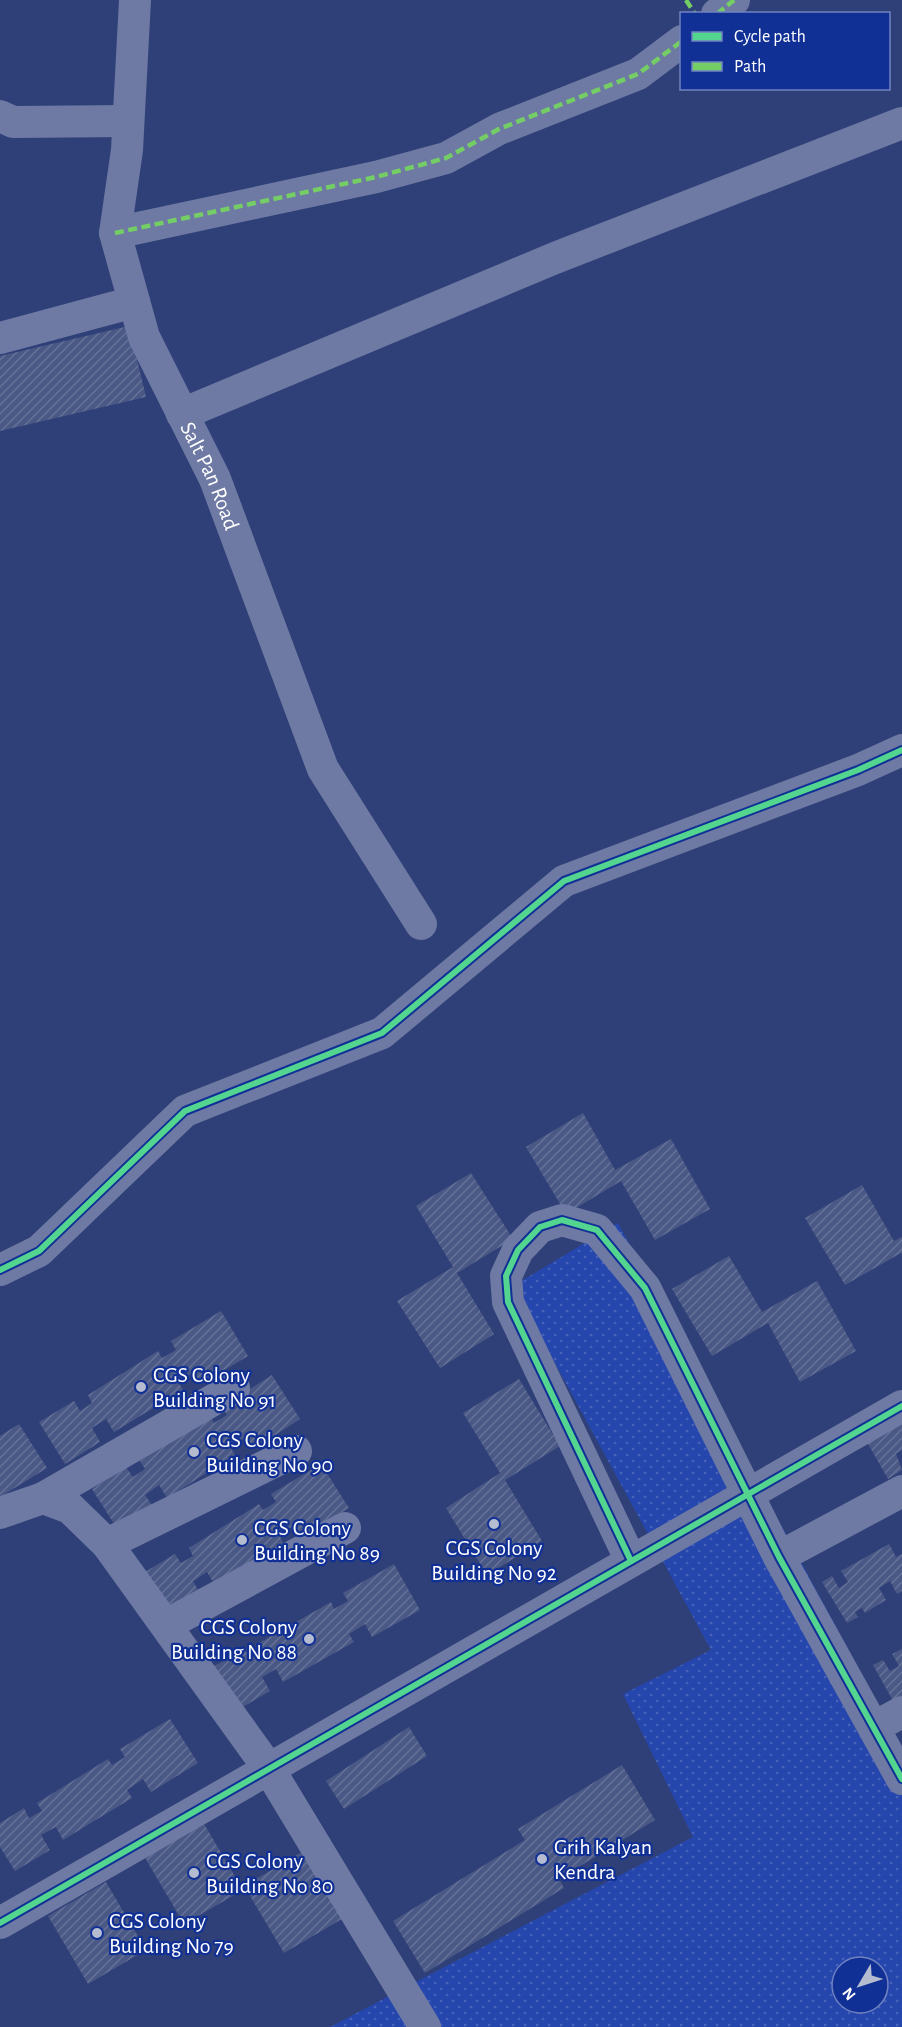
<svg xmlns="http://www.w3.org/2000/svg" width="902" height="2027" viewBox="0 0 902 2027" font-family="'Alegreya Sans',sans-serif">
<defs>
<pattern id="green-dots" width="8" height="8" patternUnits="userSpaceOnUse" patternTransform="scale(1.5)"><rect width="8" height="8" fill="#2546ad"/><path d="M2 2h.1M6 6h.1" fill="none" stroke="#4662b9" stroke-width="1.8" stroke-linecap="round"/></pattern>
<pattern id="building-hatch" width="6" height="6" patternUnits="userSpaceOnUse" patternTransform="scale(1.5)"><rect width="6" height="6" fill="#4a5885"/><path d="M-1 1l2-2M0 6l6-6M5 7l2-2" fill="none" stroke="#657197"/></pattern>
</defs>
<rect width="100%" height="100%" fill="#2f4078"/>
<path fill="url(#green-dots)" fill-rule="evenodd" d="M618,1223L902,1749V2027H330L693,1837L623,1694L711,1650L513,1286ZM842,1967H878V2003H842Z"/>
<g fill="url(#building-hatch)">
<polygon points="129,326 146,397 0,431 0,356"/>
<polygon points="583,1113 615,1170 671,1139 710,1209 655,1240 621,1181 566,1214 526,1147"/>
<polygon points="471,1173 513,1239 457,1273 494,1334 440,1368 397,1301 453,1267 416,1206"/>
<polygon points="862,1185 894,1241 902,1237 902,1255 901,1253 845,1285 805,1218"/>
<polygon points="729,1256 762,1312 817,1281 856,1351 800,1382 768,1323 712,1356 672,1289"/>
<polygon points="221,1311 248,1356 201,1384 194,1372 178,1382 183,1390 114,1432 106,1419 92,1428 100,1442 65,1464 39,1422 74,1401 80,1411 92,1403 88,1395 158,1351 162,1358 176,1350 171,1341"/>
<polygon points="272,1375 300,1419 254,1449 246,1437 230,1447 235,1455 167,1498 159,1485 145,1495 154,1508 118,1530 92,1489 126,1467 133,1477 145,1469 140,1461 211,1417 214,1423 227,1415 222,1407"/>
<polygon points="519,1379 560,1446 505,1480 542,1541 487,1575 446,1508 500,1473 463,1413"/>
<polygon points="902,1413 902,1450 896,1454 902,1470 888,1479 863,1435"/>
<polygon points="19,1424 47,1468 0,1497 0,1436"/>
<polygon points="321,1464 349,1508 302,1537 295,1525 279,1534 283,1543 215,1585 207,1572 193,1581 201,1595 166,1617 140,1575 175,1554 181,1563 193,1556 189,1548 259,1504 263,1510 276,1502 271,1494"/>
<polygon points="889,1544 896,1557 902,1554 902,1591 897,1594 890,1581 879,1588 886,1600 865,1613 862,1608 855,1612 858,1617 847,1623 822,1582 832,1576 839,1588 848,1582 841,1571"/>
<polygon points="394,1564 420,1610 372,1637 365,1624 349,1634 354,1642 283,1682 276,1669 262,1677 270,1691 234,1712 209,1669 245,1649 250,1659 263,1651 259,1643 331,1602 334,1609 348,1601 343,1593"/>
<polygon points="902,1649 902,1705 897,1708 873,1665 883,1660 890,1671 899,1666 892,1654"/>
<polygon points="170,1719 198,1763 151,1792 143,1779 127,1790 132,1798 63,1840 56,1827 41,1835 50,1850 15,1871 0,1847 0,1823 24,1808 29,1818 42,1811 37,1803 108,1759 112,1765 125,1757 120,1749"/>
<polygon points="409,1727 427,1756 344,1809 326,1781"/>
<polygon points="622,1765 655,1820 559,1879 564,1888 425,1973 393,1921 525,1840 518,1829"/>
<polygon points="203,1822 243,1890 184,1924 144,1856"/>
<polygon points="302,1852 342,1919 284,1953 244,1886"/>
<polygon points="106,1882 146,1950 88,1984 48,1916"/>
</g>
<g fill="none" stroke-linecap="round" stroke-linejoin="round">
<g stroke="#6e7aa3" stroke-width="32">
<path id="s1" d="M135,0L127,150L115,233L144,337L215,479L323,769L421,924"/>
<polyline points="717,14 734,0"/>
<polyline points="0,116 13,122 128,121"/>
<polyline points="115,233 376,177 446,158 499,129 638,74 682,41"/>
<polyline points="0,338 134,302"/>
<polyline points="182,414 555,258 902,123"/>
<polyline points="0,1270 39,1251 185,1111 382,1033 564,881 858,770 902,750"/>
<polyline points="43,1498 234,1388"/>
<polyline points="0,1513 43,1498 70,1508 107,1544 269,1769 425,2027"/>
<polyline points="107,1544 296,1451"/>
<polyline points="779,1557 902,1491"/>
<polyline points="631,1561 508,1302 506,1276 518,1250 540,1227 562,1220 597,1230 645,1288 779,1557 902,1779"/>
<polyline points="166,1625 345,1528"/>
<polyline points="874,1727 902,1712"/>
<polyline points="0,1923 902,1406"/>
</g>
<g stroke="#74ce65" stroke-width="4.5" stroke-dasharray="9 4.5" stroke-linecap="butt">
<polyline points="686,0 695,14"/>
<polyline points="717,14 734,0"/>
<polyline points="115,233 376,177 446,158 499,129 638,74 682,41"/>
</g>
<g stroke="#113096" stroke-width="10">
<g id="cycleway">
<polyline points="0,1270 39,1251 185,1111 382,1033 564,881 858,770 902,750"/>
<polyline points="631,1561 508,1302 506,1276 518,1250 540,1227 562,1220 597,1230 645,1288 779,1557 902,1779"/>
<polyline points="0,1923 902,1406"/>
</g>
</g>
<use href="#cycleway" stroke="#53d58f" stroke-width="6"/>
</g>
<g fill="#b6bcd0" stroke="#113096" stroke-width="2">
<circle cx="141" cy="1387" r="6"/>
<circle cx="194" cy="1452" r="6"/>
<circle cx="494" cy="1524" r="6"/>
<circle cx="242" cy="1540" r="6"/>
<circle cx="309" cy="1639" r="6"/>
<circle cx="542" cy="1859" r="6"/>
<circle cx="194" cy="1873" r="6"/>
<circle cx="97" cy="1933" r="6"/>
</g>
<g text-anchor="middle" stroke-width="4.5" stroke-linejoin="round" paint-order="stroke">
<g font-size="22" fill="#fff" stroke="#113096">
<text dy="8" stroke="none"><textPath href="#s1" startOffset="496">Salt Pan Road</textPath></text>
</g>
<g font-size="22" fill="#fff" stroke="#113096" text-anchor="start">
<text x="153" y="1382">CGS Colony<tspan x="153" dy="25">Building No 91</tspan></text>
<text x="206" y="1447">CGS Colony<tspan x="206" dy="25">Building No 90</tspan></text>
<text x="254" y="1535">CGS Colony<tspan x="254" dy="25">Building No 89</tspan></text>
<text x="494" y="1555" text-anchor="middle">CGS Colony<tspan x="494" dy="25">Building No 92</tspan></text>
<text x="297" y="1634" text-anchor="end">CGS Colony<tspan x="297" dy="25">Building No 88</tspan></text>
<text x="554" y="1854">Grih Kalyan<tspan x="554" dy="25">Kendra</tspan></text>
<text x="206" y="1868">CGS Colony<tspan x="206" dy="25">Building No 80</tspan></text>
<text x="109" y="1928">CGS Colony<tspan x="109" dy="25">Building No 79</tspan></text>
</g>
</g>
<rect x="680" y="12" width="210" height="78" fill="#113096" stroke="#7083c0" stroke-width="1.5"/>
<rect x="692" y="32" width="30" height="9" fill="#53d58f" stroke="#7083c0" stroke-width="1.5"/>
<text x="734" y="42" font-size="18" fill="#ffffff">Cycle path</text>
<rect x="692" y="62" width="30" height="9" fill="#74ce65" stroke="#7083c0" stroke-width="1.5"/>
<text x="734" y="72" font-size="18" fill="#ffffff">Path</text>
<g transform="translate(860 1985) rotate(231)"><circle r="28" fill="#113096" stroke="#7083c0" stroke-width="1.5"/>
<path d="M0-4.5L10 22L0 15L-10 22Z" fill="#b6bcd0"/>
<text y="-9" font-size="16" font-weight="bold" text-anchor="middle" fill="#ffffff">N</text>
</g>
</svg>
